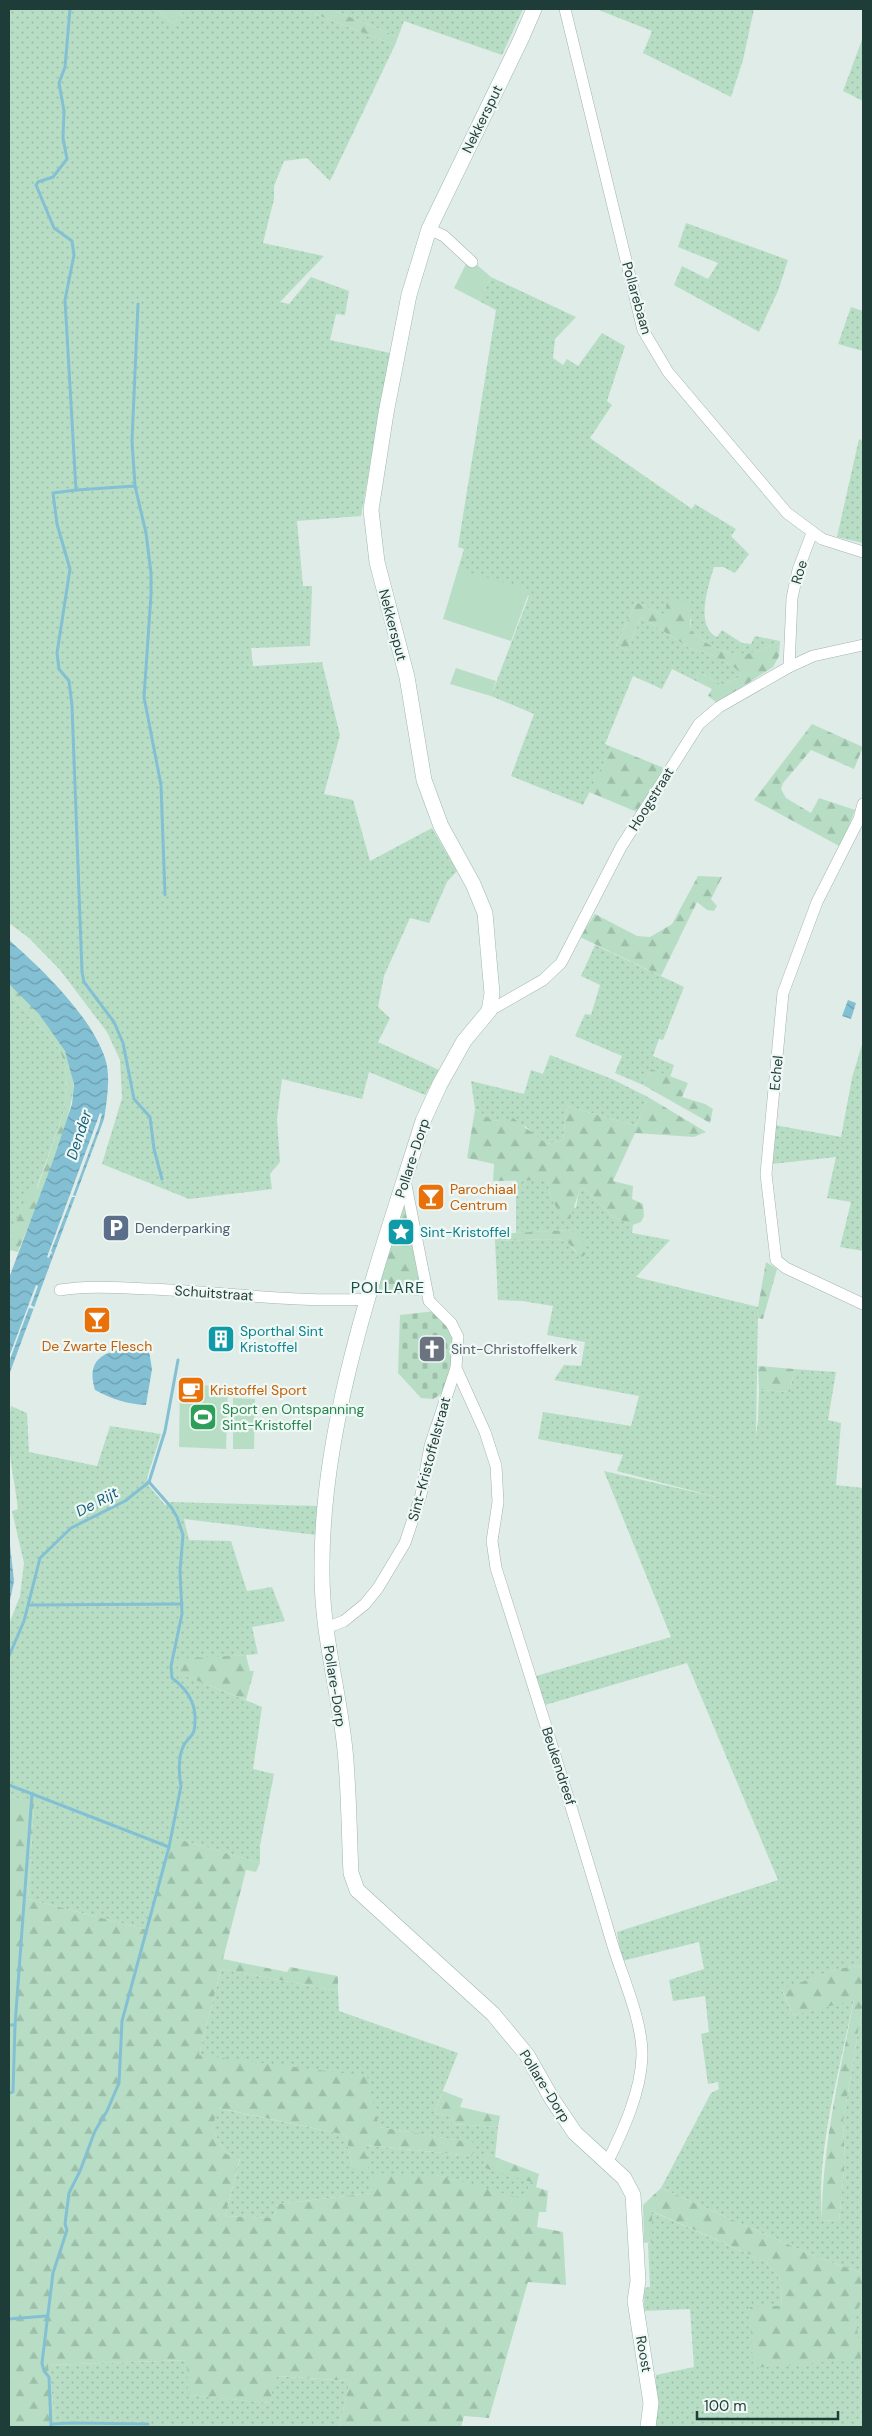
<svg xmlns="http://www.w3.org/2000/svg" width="872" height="2436" viewBox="0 0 872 2436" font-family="'DM Sans',sans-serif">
<defs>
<pattern id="grass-dots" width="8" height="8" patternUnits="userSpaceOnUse" patternTransform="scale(1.25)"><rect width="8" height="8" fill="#b7dec5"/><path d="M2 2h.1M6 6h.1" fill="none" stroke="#9dbfaa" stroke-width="1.8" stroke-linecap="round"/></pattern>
<pattern id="forest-firs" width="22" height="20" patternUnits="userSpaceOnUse" patternTransform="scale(1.25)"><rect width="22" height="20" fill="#b7dec5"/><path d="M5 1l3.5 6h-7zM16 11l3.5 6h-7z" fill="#9dbfaa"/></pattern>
<pattern id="cemetery-stones" width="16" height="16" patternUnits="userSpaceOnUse" patternTransform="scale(1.25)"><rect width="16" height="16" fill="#b7dec5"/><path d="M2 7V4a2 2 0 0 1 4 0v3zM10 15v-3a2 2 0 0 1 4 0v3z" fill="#9dbfaa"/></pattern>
<pattern id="water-waves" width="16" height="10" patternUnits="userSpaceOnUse" patternTransform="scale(1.25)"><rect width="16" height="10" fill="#84c0d4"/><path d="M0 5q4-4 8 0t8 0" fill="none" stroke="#6b9dad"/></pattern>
</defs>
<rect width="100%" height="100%" fill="#e0ece7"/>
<g fill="url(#grass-dots)">
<polygon points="9,9 157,9 173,24 185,9 302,9 395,45 330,181 307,158 284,161 274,186 274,199 263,243 324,256 280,302 289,304 311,277 349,291 345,315 336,314 330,340 390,353 361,516 297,521 303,586 312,586 310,646 251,648 253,666 322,662 340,735 324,794 353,800 370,861 432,828 457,871 447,882 429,923 410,918 384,976 378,1007 390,1018 378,1042 439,1070 425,1095 369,1072 362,1099 282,1079 277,1119 280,1162 270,1174 272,1189 189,1199 102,1164 122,1098 120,1060 107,1032 60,970 29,938 9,923"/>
<polygon points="331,9 523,9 502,55 404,21 398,37"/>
<polygon points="596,9 754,9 743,60 731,97 643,53 652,31"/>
<polygon points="863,37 863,101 843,91"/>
<polygon points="686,223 788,260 778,291 759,332 674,285 682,266 708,279 718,263 678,247"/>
<path d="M491,277L576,317L555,339L553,358L563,365L567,359L578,366L602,333L625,346L607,401L612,405L590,438L692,509L695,504L736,529L731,536L749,554L735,573L723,567H714C709,584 694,626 717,637L722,630L742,643L751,644L755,636L780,641C771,645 760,651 751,653C728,658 706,645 691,630V619L664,615L636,602L616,646L627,650L641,617L693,650C706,651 736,664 742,676L722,685L699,672L694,680L672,669L662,689L633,676L605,744L612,747L583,805L511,776L534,714L491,696L529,596L458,569L464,549L458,547L496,310L479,301Z"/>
<polygon points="851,307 863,311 863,351 838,344"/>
<polygon points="859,439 863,441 863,543 837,537"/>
<polygon points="595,945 684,987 663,1040 659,1039 653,1056 674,1065 670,1077 651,1069 643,1085 615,1073 622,1056 575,1036 585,1014 591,1015 600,985 581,976"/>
<polygon points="9,992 59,1048 65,1065 67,1088 64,1111 36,1190 31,1187 9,1240"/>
<polygon points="863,1041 863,1251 840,1247 851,1202 827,1198 836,1157 772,1164 774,1125 841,1137 852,1078"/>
<polygon points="550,1055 612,1079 648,1097 636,1126 567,1106 563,1140 547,1144 536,1138 527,1127 502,1120 493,1121 475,1109 471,1081 524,1094 531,1070 543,1074"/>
<path d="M516,1180H548L550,1197L576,1208L579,1192L584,1188L613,1217L633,1225L632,1233L670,1240L636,1277L758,1307L756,1435L758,1421L759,1390L790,1392L794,1369L836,1372L828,1420L841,1423L836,1485L863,1488V1966L841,1968L782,1990L793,2015L854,1999C840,2069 816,2149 822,2220L839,2221L845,2160L843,2122L863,2002V2273L819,2258L661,2188L711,2093L719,2089L718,2082L708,2084L701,2034L709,2032L705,1996L673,2001L669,1980L704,1969L699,1942L622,1961L617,1932L778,1880L687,1663L545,1705L536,1676L671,1637L604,1471L716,1497L617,1471L623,1455L538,1439L543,1412L631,1426L639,1396L554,1380L564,1365L581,1366L585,1342L547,1335L553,1306L522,1301L498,1300L495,1241L558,1239L567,1242L577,1253L569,1230L516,1233Z"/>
<path d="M11,1406L27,1413L29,1452L97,1466L110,1426L161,1434L147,1478L149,1486L165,1505L171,1502L318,1506L316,1535L184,1519L189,1540L231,1541L247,1591L272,1587L285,1621L252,1627L258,1654L178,1660L179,1673L262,1707L253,1769L274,1774L260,1846V1863L171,1837L148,1930L28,1899L34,1805L9,1795V1624L20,1596L24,1563L12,1511L18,1509C14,1474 4,1441 11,1406Z"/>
<polygon points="221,1969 338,1991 339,2011 458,2053 434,2113 453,2116 452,2124 498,2127 495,2158 487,2154 531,2182 524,2200 436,2175 371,2181 371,2193 278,2204 274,2218 225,2216 240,2159 226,2154 212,2129 217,2108 346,2135 353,2170 365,2145 472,2156 474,2143 379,2127 199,2055"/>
<polygon points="651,2211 766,2262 782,2282 781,2306 855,2311 863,2301 863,2427 653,2427 656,2375 694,2367 690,2309 644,2311 644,2288 650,2287 648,2243 652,2242"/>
<polygon points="188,2360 189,2395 270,2403 274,2376 350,2381 339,2427 56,2427 48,2365"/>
</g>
<g fill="url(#forest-firs)">
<polygon points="157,9 185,9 173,24"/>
<polygon points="302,9 331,9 398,37 395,45"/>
<path d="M669,595L689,605L691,630C706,645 728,658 751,653C760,651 771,645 780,641L779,656L773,667L717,703L708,696L712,689L694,680L699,672L722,685L742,676C736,664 706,651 693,650L641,617L627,650L616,646L636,602L664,615Z"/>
<polygon points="812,724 863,747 854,769 811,750 783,783 781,789 786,798 811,813 819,798 855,810 841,847 754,800"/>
<polygon points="612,747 664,768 637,812 589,792"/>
<polygon points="698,876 722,877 711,899 717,906 714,911 707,910 697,902 661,976 580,937 595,914 637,936 650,937 672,924"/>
<path d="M9,984C35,1008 67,1039 73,1076C79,1108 32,1217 18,1252L9,1250V1240L30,1187L37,1189L64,1111L67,1088L65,1065L59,1048L9,992Z"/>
<polygon points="651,1069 688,1083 682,1097 705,1104 713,1109 710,1123 643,1085"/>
<polygon points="648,1097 706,1132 694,1137 635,1133 613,1181 633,1186 632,1199 643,1204 644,1216 641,1222 633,1225 613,1217 584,1188 579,1192 570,1219 563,1218 550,1197 548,1180 493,1181 494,1164 467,1158 475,1109 493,1121 513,1118 547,1144 563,1140 567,1106 636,1126"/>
<polygon points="404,1208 406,1210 420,1287 419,1296 376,1291 400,1209"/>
<polygon points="568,1230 580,1235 588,1252 582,1257 567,1242 558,1239 495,1241 494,1234"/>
<polygon points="766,1262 777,1269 763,1319 758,1318 758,1307"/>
<polygon points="758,1366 794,1369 790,1392 759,1390"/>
<polygon points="246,1655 250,1671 254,1671 246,1700 178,1673 178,1659"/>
<polygon points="9,1795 34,1804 28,1899 148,1930 171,1837 260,1863 256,1872 246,1870 223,1959 287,1972 290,1967 338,1976 338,1991 221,1969 199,2055 367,2076 379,2127 475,2143 472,2156 366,2145 368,2169 353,2170 346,2135 218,2108 212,2129 226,2154 240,2158 225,2216 274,2218 278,2204 371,2193 371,2181 374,2173 436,2175 524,2199 531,2182 482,2167 487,2154 539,2174 536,2187 548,2191 546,2212 539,2212 537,2227 563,2232 566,2285 528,2282 489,2418 464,2416 461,2427 339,2427 350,2381 275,2376 270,2403 188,2395 187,2360 48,2365 56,2427 9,2427"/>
<path d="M863,1966V2002L843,2122L845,2160L839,2221L822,2220C822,2145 840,2073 854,2000L793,2015L782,1989L841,1968Z"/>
<polygon points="443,2091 463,2099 460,2107 500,2116 498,2127 452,2124 453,2116 434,2113"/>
<polygon points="661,2188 819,2258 863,2273 863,2301 855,2312 861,2359 753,2368 750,2307 781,2306 782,2282 766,2262 652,2211 652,2242 644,2243 643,2205"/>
</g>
<path fill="url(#cemetery-stones)" d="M436,1311L453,1329C452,1348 455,1391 433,1399L421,1398L398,1373L400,1315Z"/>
<g fill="#b7dec5">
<polygon points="469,258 491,277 479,301 454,288"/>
<polygon points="458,569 530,590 511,641 443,619"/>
<polygon points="456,668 496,681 491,696 450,684"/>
<polygon points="180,1385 228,1386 226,1449 179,1447"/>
<polygon points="233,1398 255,1399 254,1449 233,1449"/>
</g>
<g fill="url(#water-waves)">
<path d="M9,940C41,968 91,1016 105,1058C111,1076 107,1100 104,1119L9,1375V1278L54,1158L72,1104L74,1084L65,1051L58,1041L39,1014L9,984Z"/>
<polygon points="848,1000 856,1003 851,1019 842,1016"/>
<path d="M138,1347L149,1351L152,1369L146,1405C126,1404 112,1399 95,1390C84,1355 110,1350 138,1347Z"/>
<polygon points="9,1536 14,1581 9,1605"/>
</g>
<g fill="#e0ece7">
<polygon points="100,1113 102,1114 99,1125 73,1195 78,1197 72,1197 51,1251 53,1254 51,1253 49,1258 47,1257"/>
<polygon points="36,1285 38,1286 31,1305 34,1307 34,1309 29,1308 9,1362 9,1357"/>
</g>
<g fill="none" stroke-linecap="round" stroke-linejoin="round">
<g stroke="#84c0d4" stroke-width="3">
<polyline points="70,9 65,67 59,83 64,111 63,138 67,159 53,177 38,182 36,185 54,228 72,241 74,255 65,300 76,490 53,493 57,524 70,569 57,653 59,669 69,681 72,706 82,972 84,982 114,1022 123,1043 134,1099 150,1117 154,1149 162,1179"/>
<polyline points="135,486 132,441 138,304"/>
<polyline points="76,490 135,486 146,533 151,573 151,595 144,697 161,785 165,895"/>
<polyline points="29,1605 182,1604"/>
<polyline points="9,1656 24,1621 40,1558 71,1528 125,1501 149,1482 165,1431 178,1360"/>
<polyline points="9,1785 169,1847"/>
<polyline points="9,2025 15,2025 32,1794"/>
<polyline points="9,2093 13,2092 15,2025"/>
<polyline points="9,2319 46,2316"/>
<polyline points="51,2424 72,2423 148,2424"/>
<path d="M51,2427L49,2377L44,2371L42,2363L53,2273L67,2230L65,2224L69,2193L80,2171L95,2131L107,2111L119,2083L122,2021L169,1847L181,1786C179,1775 178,1757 183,1747C185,1741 192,1737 194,1731C198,1708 191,1692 172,1678L171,1666L182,1614L180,1571L183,1535L177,1517L171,1507L149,1482"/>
</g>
<g stroke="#a2b4af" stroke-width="12">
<g id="street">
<polyline points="565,9 643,330 668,372 787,513 822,539 863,552"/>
<polyline points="429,229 444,236 472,262"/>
<polyline points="789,667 792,598 798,570 812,533"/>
<polyline points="863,804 859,819 817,902 783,993 766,1174 776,1260 786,1268 863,1304"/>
<polyline points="489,1011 543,980 561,963 621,847 699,724 719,707 789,667 813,656 863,645"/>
<path d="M60,1290C91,1285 120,1288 151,1289C224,1292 296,1303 369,1299"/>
<path d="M456,1368L485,1432L496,1466L498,1502L492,1541L496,1568C535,1691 574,1813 610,1936C620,1972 643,2020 642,2056C641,2092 623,2131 607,2163"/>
<polyline points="326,1628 344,1621 365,1604 378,1588 405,1543 421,1495 430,1446 456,1368 458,1337 451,1323 429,1301 405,1180"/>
</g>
</g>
<g stroke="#9db8b1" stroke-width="16">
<path id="secondary" d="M534,9L521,39L429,229L409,295L386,413L371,510L377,562L407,677L424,780L441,826L473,884L485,913L489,960L492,993L489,1011L464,1041L440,1084L423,1121C378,1265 320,1422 322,1574C322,1634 339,1691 345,1750C349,1791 349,1832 351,1873L357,1890L493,2014L527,2055L552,2099L575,2133L624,2178L633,2195L638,2281L635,2301L651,2403L648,2427"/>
</g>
<use href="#street" stroke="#fff" stroke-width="11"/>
<use href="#secondary" stroke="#fff" stroke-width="15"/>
</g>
<defs>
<g id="bar-square" transform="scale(1.4375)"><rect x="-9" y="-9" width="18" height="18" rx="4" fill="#e8710a" stroke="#f0f8f5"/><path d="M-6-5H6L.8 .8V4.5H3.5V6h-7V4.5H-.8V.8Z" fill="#fff"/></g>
<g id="parking-square" transform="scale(1.4375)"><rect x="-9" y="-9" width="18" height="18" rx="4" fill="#5c6f8a" stroke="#f0f8f5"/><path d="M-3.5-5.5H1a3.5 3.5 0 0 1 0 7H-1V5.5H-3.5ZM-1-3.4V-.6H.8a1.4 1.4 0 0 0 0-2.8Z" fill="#fff"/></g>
<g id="sight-square" transform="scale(1.4375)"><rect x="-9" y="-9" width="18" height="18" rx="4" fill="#0f9aa8" stroke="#f0f8f5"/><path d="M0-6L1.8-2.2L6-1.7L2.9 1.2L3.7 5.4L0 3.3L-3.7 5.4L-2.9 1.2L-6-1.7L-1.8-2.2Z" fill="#fff"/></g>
<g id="building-square" transform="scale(1.4375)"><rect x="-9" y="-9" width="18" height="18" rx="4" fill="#0f9aa8" stroke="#f0f8f5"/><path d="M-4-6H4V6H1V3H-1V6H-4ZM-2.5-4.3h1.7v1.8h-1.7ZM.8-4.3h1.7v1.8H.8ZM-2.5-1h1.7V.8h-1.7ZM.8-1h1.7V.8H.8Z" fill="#fff"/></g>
<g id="church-square" transform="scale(1.4375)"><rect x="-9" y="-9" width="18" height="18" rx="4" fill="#6b7280" stroke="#f0f8f5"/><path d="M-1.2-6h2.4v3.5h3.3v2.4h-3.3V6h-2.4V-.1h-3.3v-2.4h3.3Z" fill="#fff"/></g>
<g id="cafe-square" transform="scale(1.4375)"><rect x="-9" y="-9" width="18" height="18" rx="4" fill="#e8710a" stroke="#f0f8f5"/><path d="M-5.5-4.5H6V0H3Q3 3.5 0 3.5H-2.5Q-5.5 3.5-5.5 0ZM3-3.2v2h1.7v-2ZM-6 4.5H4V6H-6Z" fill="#fff"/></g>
<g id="stadium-square" transform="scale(1.4375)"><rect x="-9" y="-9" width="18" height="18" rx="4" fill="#2e9e5b" stroke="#f0f8f5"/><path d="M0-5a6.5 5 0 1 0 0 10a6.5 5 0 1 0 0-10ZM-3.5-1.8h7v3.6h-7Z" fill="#fff"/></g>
</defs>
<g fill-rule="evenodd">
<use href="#bar-square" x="431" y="1197"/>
<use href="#parking-square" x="116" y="1228"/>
<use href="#sight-square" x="401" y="1232"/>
<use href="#bar-square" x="97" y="1320"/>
<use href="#building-square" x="221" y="1339"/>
<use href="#church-square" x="432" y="1349"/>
<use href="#cafe-square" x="191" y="1390"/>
<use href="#stadium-square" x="203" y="1417"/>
</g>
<g text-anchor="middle" stroke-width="4.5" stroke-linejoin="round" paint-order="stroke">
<g font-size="14" fill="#1f3d38" stroke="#f0f8f5">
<text transform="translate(482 119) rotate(-64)" y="5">Nekkersput</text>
<text transform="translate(637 298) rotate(74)" y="5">Pollarebaan</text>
<text transform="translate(799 572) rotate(-73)" y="5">Roe</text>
<text transform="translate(393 625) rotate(75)" y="5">Nekkersput</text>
<text transform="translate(651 799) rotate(-58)" y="5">Hoogstraat</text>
<text transform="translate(776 1073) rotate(-84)" y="5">Echel</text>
<text transform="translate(412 1158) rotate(-72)" y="5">Pollare-Dorp</text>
<text transform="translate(214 1293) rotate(4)" y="5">Schuitstraat</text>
<text transform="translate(429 1459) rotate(-75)" y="5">Sint-Kristoffelstraat</text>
<text transform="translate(335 1686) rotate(81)" y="5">Pollare-Dorp</text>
<text transform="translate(559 1766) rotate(72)" y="5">Beukendreef</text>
<text transform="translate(545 2086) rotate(58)" y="5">Pollare-Dorp</text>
<text transform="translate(644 2354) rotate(80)" y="5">Roost</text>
</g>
<g font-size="14" fill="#c56008" stroke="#f0f8f5" text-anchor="start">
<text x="450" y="1194">Parochiaal<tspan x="450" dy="16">Centrum</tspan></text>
<text x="97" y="1351" text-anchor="middle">De Zwarte Flesch</text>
<text x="210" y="1395">Kristoffel Sport</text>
</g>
<g font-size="14" fill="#4e5e75" stroke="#f0f8f5" text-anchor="start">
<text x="135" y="1233">Denderparking</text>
</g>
<g font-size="14" fill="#0d838f" stroke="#f0f8f5" text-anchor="start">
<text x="420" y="1237">Sint-Kristoffel</text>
<text x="240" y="1336">Sporthal Sint<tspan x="240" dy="16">Kristoffel</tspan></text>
</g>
<g font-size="14" fill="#5b616d" stroke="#f0f8f5" text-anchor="start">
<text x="451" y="1354">Sint-Christoffelkerk</text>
</g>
<g font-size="14" fill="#27864d" stroke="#f0f8f5" text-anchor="start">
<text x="222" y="1414">Sport en Ontspanning<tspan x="222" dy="16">Sint-Kristoffel</tspan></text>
</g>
<g font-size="15" font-style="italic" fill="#16617c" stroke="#f0f8f5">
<text transform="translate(79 1135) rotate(-72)" y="5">Dender</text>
<text transform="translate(97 1502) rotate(-28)" y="5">De Rijt</text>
</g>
<g font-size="16" letter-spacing="1" fill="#1a5048" stroke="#f0f8f5">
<text x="388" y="1293">POLLARE</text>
</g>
</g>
<rect width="872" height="2436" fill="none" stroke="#1f3d38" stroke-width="20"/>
<path d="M697 2411v8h141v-8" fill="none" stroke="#1f3d38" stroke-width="2.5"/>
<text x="704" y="2411" font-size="15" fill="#1f3d38" stroke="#f0f8f5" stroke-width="4" paint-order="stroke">100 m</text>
</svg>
